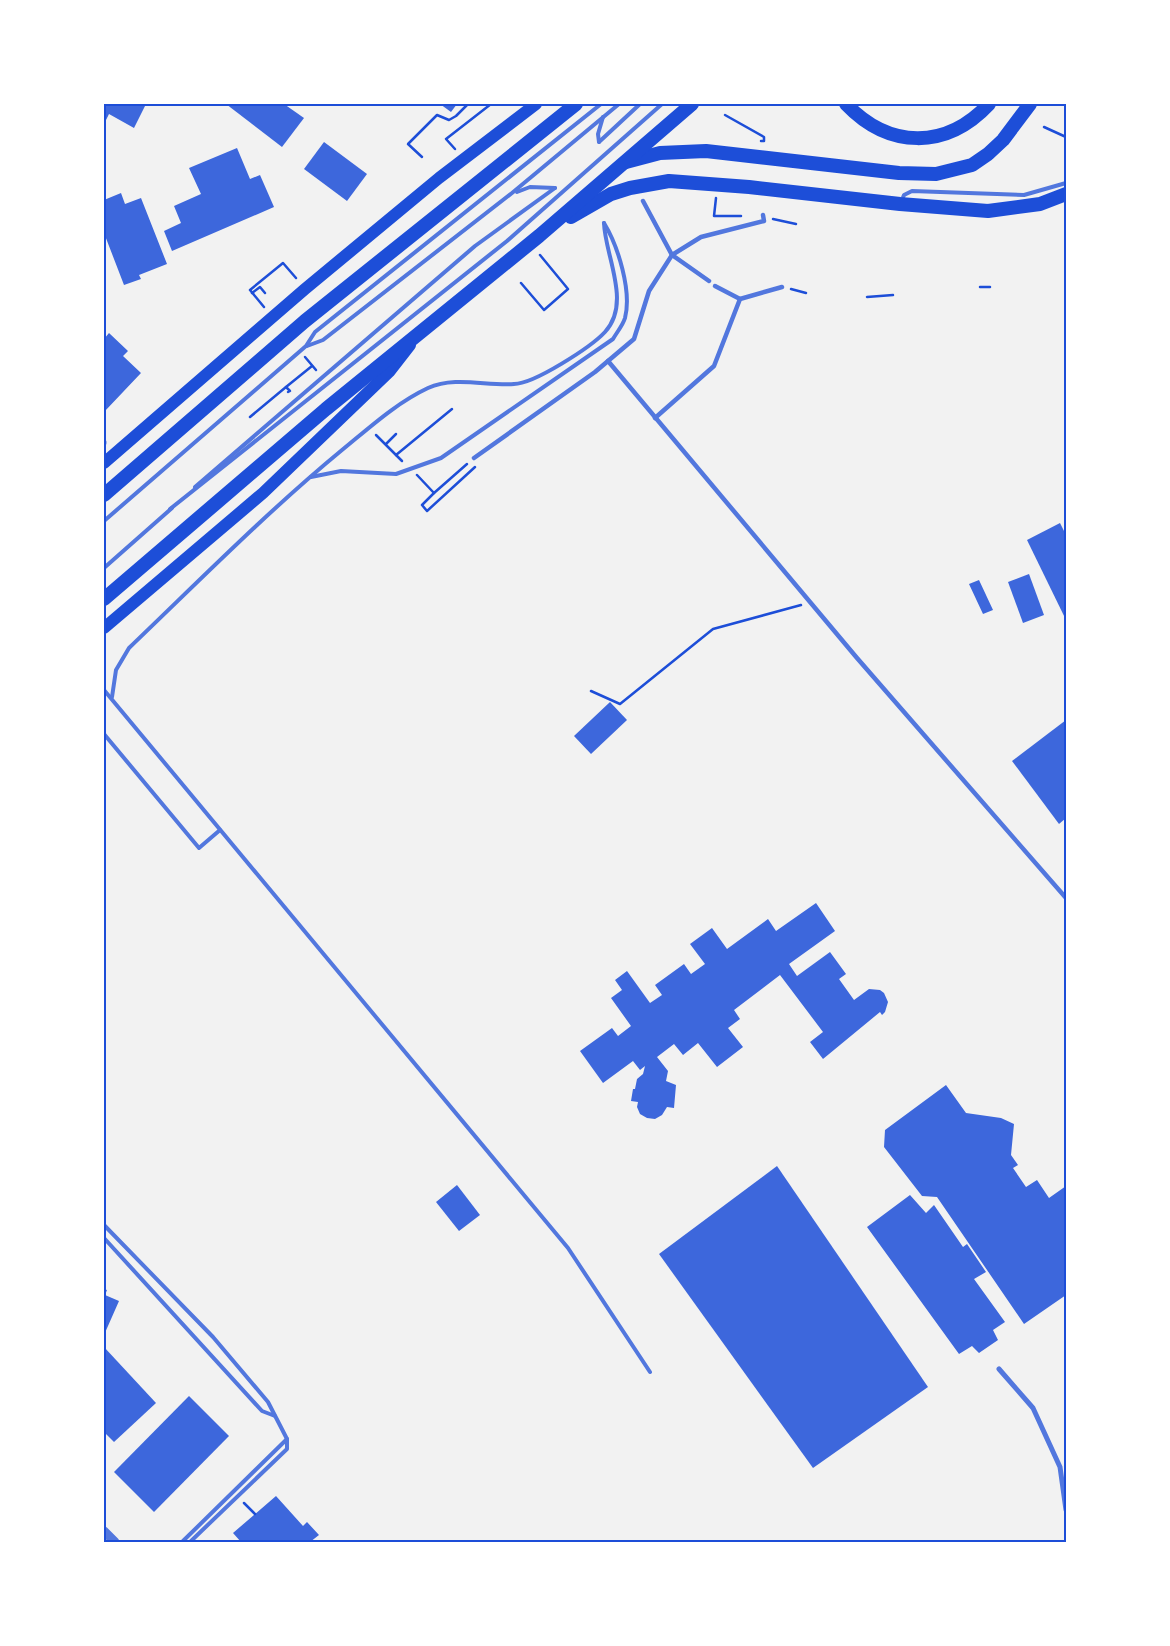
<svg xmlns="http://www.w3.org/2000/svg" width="1170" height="1646" viewBox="0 0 1170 1646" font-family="'Roboto Serif',serif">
<rect width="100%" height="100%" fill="#f2f2f2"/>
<g fill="#3d67dc">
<polygon points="104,104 146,104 134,128 109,114 104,124"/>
<polygon points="226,104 284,104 304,118 282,147"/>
<polygon points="440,104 457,104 451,112"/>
<polygon points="324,142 367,174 347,201 304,169"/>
<polygon points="237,148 250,179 260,175 274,207 172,251 164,231 181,223 174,206 201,194 189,168"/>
<polygon points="121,193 125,204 141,198 167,264 139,275 141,279 124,285 104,233 104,200"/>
<polygon points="109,333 128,351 123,356 141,373 105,411 104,339"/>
<polygon points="1060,523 1066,535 1066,620 1027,540"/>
<polygon points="1029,574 1044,615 1023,623 1008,582"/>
<polygon points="979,580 993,610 983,614 969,584"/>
<polygon points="610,702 627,720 591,754 574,736"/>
<polygon points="1066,720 1066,818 1059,824 1012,761"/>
<polygon points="816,903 835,931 789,964 797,976 830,952 846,974 839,979 854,1000 869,989 880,990 884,993 888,1002 885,1012 882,1015 880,1012 823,1059 810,1042 823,1032 780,975 734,1010 740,1019 728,1028 743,1047 717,1067 698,1043 683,1055 674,1044 657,1057 668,1071 666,1081 676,1085 674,1108 667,1107 662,1115 655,1119 647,1118 640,1114 637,1107 638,1102 631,1101 633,1089 635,1089 637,1079 643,1074 645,1066 640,1070 633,1061 603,1083 580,1051 612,1028 618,1036 631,1026 611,998 622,990 615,980 627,971 650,1003 662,995 655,985 684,964 691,974 705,964 690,944 712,928 727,949 768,919 776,931"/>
<polygon points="946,1085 966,1113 1001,1118 1014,1124 1011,1155 1018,1165 1013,1168 1026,1187 1037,1180 1049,1198 1066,1186 1066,1295 1024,1324 937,1197 922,1196 884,1147 885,1130"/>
<polygon points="777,1166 928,1387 813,1468 659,1254"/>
<polygon points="457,1185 480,1215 459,1231 436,1202"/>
<polygon points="910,1195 926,1213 934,1205 963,1247 967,1244 986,1272 974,1279 1005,1322 993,1330 998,1340 979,1353 972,1346 959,1354 867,1227"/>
<polygon points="104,1289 107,1290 105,1295 119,1301 104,1335"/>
<polygon points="104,1347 156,1403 114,1442 104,1432"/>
<polygon points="189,1396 229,1436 154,1512 114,1472"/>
<polygon points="276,1496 303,1526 307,1522 319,1535 310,1542 241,1542 233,1533"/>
</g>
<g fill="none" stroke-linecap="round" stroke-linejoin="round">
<g stroke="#1d4ed8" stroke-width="2.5">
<polyline points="725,115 764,137 764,141 761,141"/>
<polyline points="1044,127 1066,137"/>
<polyline points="455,149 446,139 491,104"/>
<polyline points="422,157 408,144 437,115 449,120 456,116 468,104"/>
<polyline points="716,198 714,216 741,216"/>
<polyline points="773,219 796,224"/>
<polyline points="521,283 544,310 568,289 540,255"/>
<polyline points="980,287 990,287"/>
<polyline points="791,289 806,293"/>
<polyline points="252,293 260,287 265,293"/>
<polyline points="867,297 893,295"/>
<polyline points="264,307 250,290 283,263 296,278"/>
<polyline points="305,357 316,370"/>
<polyline points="288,392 290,391 286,387 312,366"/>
<polyline points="250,417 286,387"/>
<polyline points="376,435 402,461"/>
<polyline points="386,444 396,434"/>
<polyline points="396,455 452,409"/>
<polyline points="417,475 434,493 422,505 427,511 475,467"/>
<polyline points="434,493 467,464"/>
<polyline points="591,691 620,704 713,629 801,605"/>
<polyline points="244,1503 255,1514"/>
</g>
<g stroke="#5277de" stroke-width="4">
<polyline points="599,142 640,104"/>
<polyline points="599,142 598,134 603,117"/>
<polyline points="517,192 530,187 555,188"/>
<polyline points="902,200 904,195 912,191 1024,195 1066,183"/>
<polyline points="307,346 323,340 512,193 619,104"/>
<path d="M311,477L341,471L396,474L441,458L613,339C617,332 623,325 625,318C632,291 618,246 604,223"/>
<polyline points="195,487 475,246 555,188"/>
<polyline points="170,509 507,241 662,104"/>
<polyline points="104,521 306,346 315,332 601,104"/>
<polyline points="104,568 172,508"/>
<polyline points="104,690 568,1248 650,1372"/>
<path d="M112,697L116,670L129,648C199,581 268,511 342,450C369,428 396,403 428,388C455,376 486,386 514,384C534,384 591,347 605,332C632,303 605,256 604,223"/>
<polyline points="104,734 199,848 220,830"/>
<polyline points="104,1225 213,1337 268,1402 287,1439 287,1449 190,1542"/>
<polyline points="104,1238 262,1411 275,1416"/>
<polyline points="182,1542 287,1439"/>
</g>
<g stroke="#5277de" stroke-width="4.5">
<polyline points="643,201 672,255 709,281"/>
<polyline points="715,286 740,299"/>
<polyline points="608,361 857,658 1066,898"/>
<polyline points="655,418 714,366 740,299 782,287"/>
<polyline points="474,458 595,372 634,339 649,291 672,255 701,237 764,221 763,215"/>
</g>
<g stroke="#5277de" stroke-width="5">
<polyline points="104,442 104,443"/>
<polyline points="999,1369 1033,1408 1060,1467 1066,1510"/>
</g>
<polyline stroke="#5277de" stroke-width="9" points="104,1531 115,1542"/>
<g stroke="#1d4ed8" stroke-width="12">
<polyline points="104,463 305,289 439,178 536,104"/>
<polyline points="104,628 263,493 389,372 410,345"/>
</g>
<g stroke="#1d4ed8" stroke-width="14">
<path d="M846,104C889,149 946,150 989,104"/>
<polyline points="626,162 660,153 706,151 899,173 936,174 972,165 988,154 1003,140 1030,104"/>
<polyline points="571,217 611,194 630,188 669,181 749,187 900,204 988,211 1040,204 1066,194"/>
<polyline points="104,495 305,321 576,104"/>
<polyline points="104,599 326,409 539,236 692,104"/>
</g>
</g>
<rect width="1170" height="1646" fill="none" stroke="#ffffff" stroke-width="210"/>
<rect x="105" y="105" width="960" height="1436" fill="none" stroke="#1d4ed8" stroke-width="2"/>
</svg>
